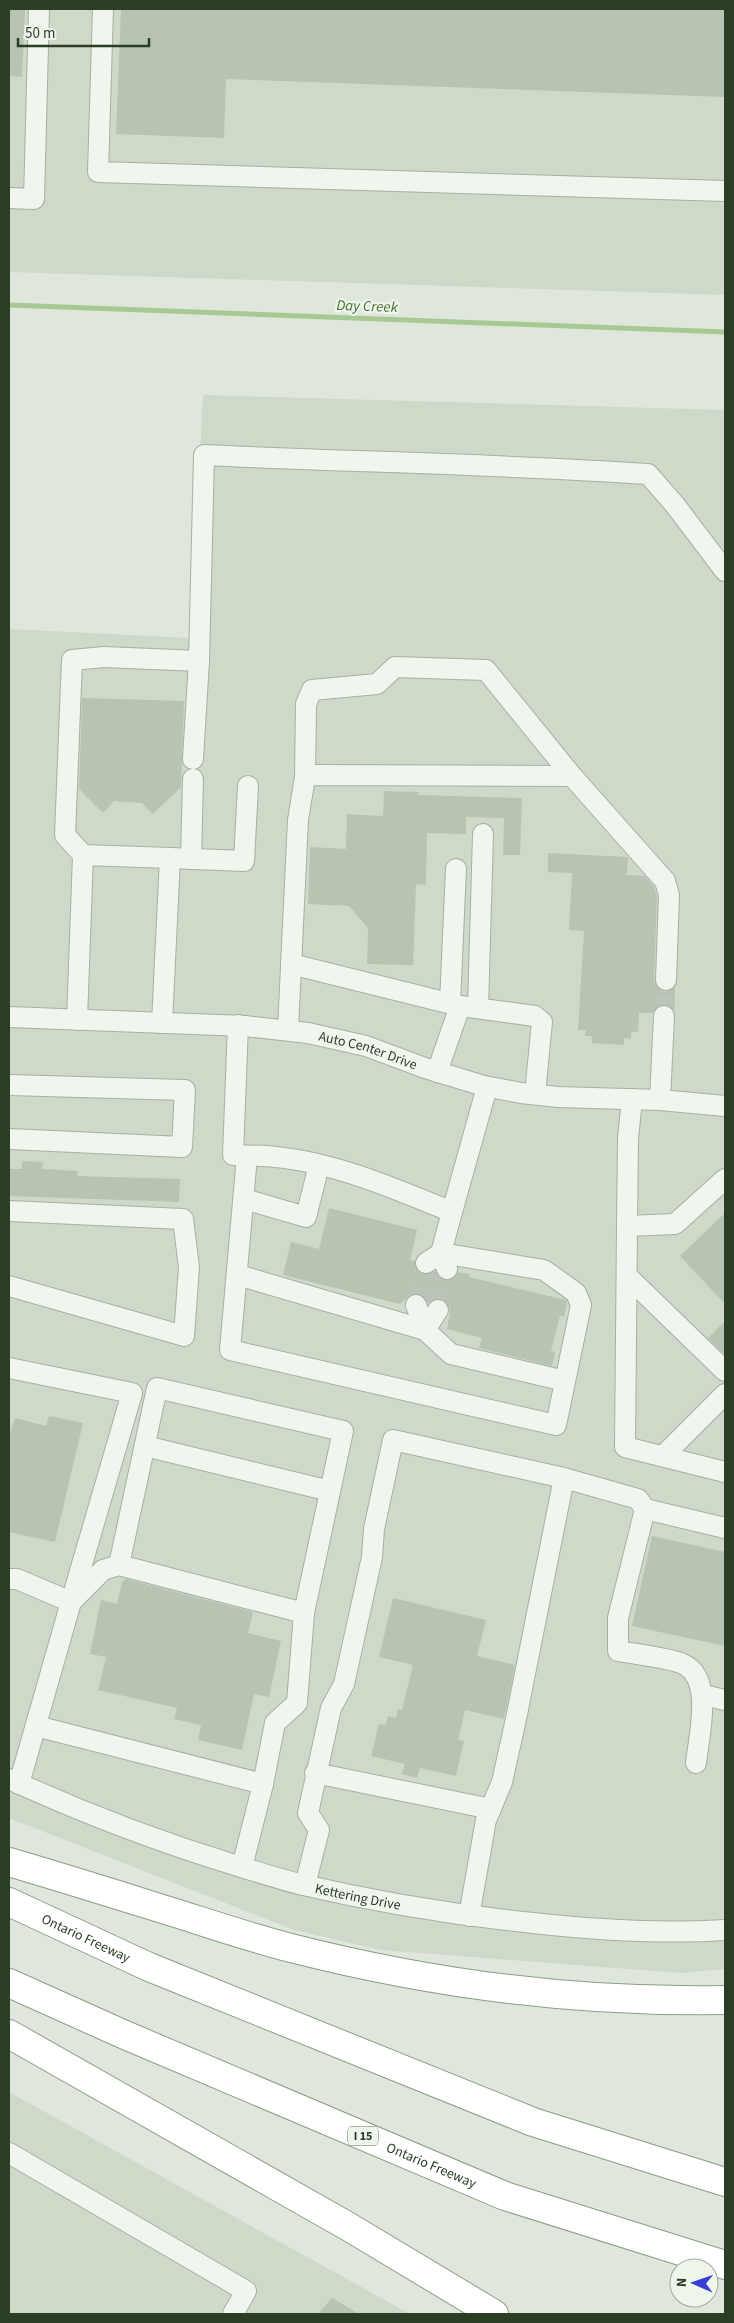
<svg xmlns="http://www.w3.org/2000/svg" width="734" height="2323" viewBox="0 0 734 2323" font-family="'Source Sans 3',sans-serif">
<rect width="100%" height="100%" fill="#dfe7dc"/>
<g fill="#ced9ca">
<polygon points="9,9 725,9 725,295 9,272"/>
<polygon points="203,395 725,410 725,1969 681,1973 381,1950 294,1930 9,1818 9,629 191,638"/>
<polygon points="9,2092 410,2314 9,2314"/>
</g>
<g fill="none" stroke-linecap="round" stroke-linejoin="round">
<polyline stroke="#a8c994" stroke-width="5" points="9,305 725,332"/>
</g>
<g fill="#b7c4b3">
<polygon points="9,9 25,9 22,77 9,76"/>
<polygon points="121,9 725,9 725,97 226,79 224,138 116,134"/>
<polygon points="82,698 184,701 181,787 153,814 142,803 114,801 103,813 79,789"/>
<polygon points="384,791 418,792 418,795 522,798 520,855 503,855 504,818 466,817 466,834 427,833 426,885 416,884 413,965 367,964 368,928 349,906 308,904 310,847 346,849 347,814 383,816"/>
<polygon points="548,853 628,857 627,875 645,876 654,887 657,896 654,980 660,990 666,992 675,987 674,1010 664,1004 658,1006 653,1013 639,1013 638,1032 631,1032 631,1039 624,1038 624,1045 592,1043 592,1036 585,1036 586,1030 578,1030 584,931 569,930 572,873 548,872"/>
<polygon points="22,1161 43,1162 42,1169 78,1171 77,1176 180,1179 179,1202 9,1196 9,1169 22,1169"/>
<polygon points="329,1208 417,1230 410,1260 415,1261 416,1269 421,1274 427,1275 435,1271 439,1278 446,1281 452,1280 458,1272 470,1274 469,1277 566,1300 567,1303 564,1317 560,1316 551,1351 555,1352 552,1366 479,1348 482,1338 447,1329 450,1313 449,1305 444,1300 433,1299 428,1303 423,1296 412,1294 400,1304 283,1275 291,1242 319,1249"/>
<polygon points="725,1213 725,1304 680,1256"/>
<polygon points="725,1321 725,1355 708,1338"/>
<polygon points="49,1416 83,1423 55,1542 9,1532 9,1436 15,1418 46,1426"/>
<polygon points="652,1536 725,1552 725,1646 632,1626"/>
<polygon points="126,1579 253,1612 248,1633 281,1641 269,1697 254,1694 242,1750 198,1740 201,1725 174,1719 177,1708 98,1690 106,1657 90,1654 101,1600 117,1604 122,1582"/>
<polygon points="393,1598 486,1620 477,1656 515,1665 504,1719 465,1710 458,1740 464,1741 456,1776 420,1768 417,1778 402,1774 405,1764 371,1756 379,1724 386,1725 388,1716 396,1718 398,1709 402,1710 413,1665 379,1657"/>
<polygon points="332,2298 359,2314 318,2314"/>
</g>
<g fill="none" stroke-linecap="round" stroke-linejoin="round">
<g stroke="#bbc5b7" stroke-width="20" stroke-dasharray="20 10" stroke-linecap="butt">
<polyline points="664,1016 666,980"/>
<polyline points="416,1305 426,1263"/>
<polyline points="438,1310 447,1269"/>
</g>
<g stroke="#a5b1a1" stroke-width="22">
<g id="minor">
<polyline points="103,9 98,172 725,191"/>
<polyline points="9,198 34,199 39,9"/>
<path d="M199,661L204,455C352,462 500,464 648,474L675,505L725,571"/>
<polyline points="305,777 306,704 312,690 377,684 395,667 486,670 572,776"/>
<polyline points="83,855 65,835 72,660 104,657 199,661 193,759"/>
<polyline points="170,858 244,861 248,786"/>
<polyline points="191,859 193,779"/>
<polyline points="291,964 460,1006 535,1016 542,1022 535,1094"/>
<polyline points="450,1003 456,869"/>
<polyline points="478,1008 483,834"/>
<path id="s1" d="M9,1017L245,1026L308,1033L366,1046L425,1068L484,1086L521,1093L558,1097L660,1100L725,1106"/>
<polyline points="77,1020 83,855 170,858 162,1023"/>
<path d="M238,1025L233,1155C247,1156 262,1155 276,1157C336,1163 396,1189 452,1212L487,1087"/>
<polyline points="288,1030 298,820 305,777 316,775 572,776 665,881 669,895 666,980"/>
<polyline points="437,1072 460,1006"/>
<polyline points="9,1085 185,1090 182,1147 9,1139"/>
<polyline points="632,1099 628,1139 627,1226 675,1224 725,1179"/>
<polyline points="660,1100 664,1016"/>
<polyline points="247,1156 230,1350 556,1425 581,1305 576,1293 544,1270 441,1253 452,1212"/>
<polyline points="244,1199 306,1217 319,1165"/>
<polyline points="9,1211 183,1219 189,1267 184,1336 9,1286"/>
<polyline points="627,1226 625,1447 725,1472"/>
<polyline points="426,1263 441,1253 447,1269"/>
<polyline points="238,1275 425,1330 451,1354 565,1381"/>
<polyline points="627,1276 725,1371"/>
<polyline points="416,1305 425,1330"/>
<polyline points="425,1330 438,1310"/>
<polyline points="9,1368 132,1393 71,1602"/>
<polyline points="145,1446 330,1491"/>
<polyline points="663,1456 725,1394"/>
<path d="M645,1509L618,1618V1651C634,1654 670,1658 683,1664C714,1678 699,1735 696,1763"/>
<polyline points="119,1565 157,1388 343,1431 304,1613 297,1703 275,1723 263,1784"/>
<polyline points="9,1579 17,1579 71,1602 19,1784"/>
<polyline points="72,1601 103,1570 119,1565 304,1613"/>
<polyline points="703,1695 725,1700"/>
<polyline points="36,1726 263,1784 242,1867"/>
<polyline points="315,1773 491,1809"/>
<path id="s2" d="M9,1779C83,1813 159,1842 238,1866C258,1872 279,1879 299,1884C376,1902 455,1915 533,1923C597,1930 662,1934 725,1930"/>
<polyline points="305,1885 319,1830 308,1813 331,1708 344,1684 372,1557 374,1529 393,1440 564,1478 638,1499 645,1509 725,1528"/>
<polyline points="469,1916 486,1820 502,1782 516,1719 564,1478"/>
<polyline points="9,2153 246,2291 233,2314"/>
</g>
</g>
<g stroke="#8a9e82" stroke-width="30">
<g id="highway">
<path d="M9,1862C57,1876 105,1891 153,1906C199,1920 244,1936 291,1948C432,1984 579,2003 725,2000"/>
<path id="s3" d="M9,1902L149,1967L533,2122L725,2182"/>
<path id="s4" d="M9,1983L125,2035L505,2196L725,2265"/>
<polyline points="9,2034 349,2227 494,2314"/>
</g>
</g>
<use href="#minor" stroke="#f0f5ee" stroke-width="20"/>
<use href="#highway" stroke="#fff" stroke-width="28"/>
</g>
<g text-anchor="middle" stroke-width="4.5" stroke-linejoin="round" paint-order="stroke">
<rect fill="#eef5eb" stroke="#667560" stroke-width="1" x="348" y="2126.5" width="30" height="19" rx="4"/>
<g font-size="12" font-weight="bold" fill="#2b3e25">
<text x="363" y="2140">I 15</text>
</g>
<g font-size="14" fill="#2b3e25" stroke="#eef5eb">
<text dy="5" stroke="none"><textPath href="#s1" startOffset="362">Auto Center Drive</textPath></text>
<text dy="5" stroke="none"><textPath href="#s2" startOffset="369">Kettering Drive</textPath></text>
<text dy="5" stroke="none"><textPath href="#s3" startOffset="85">Ontario Freeway</textPath></text>
<text dy="5" stroke="none"><textPath href="#s4" startOffset="460">Ontario Freeway</textPath></text>
</g>
<g font-size="15" font-style="italic" fill="#45732d" stroke="#eef5eb">
<text transform="translate(367 306) rotate(2)" y="5">Day Creek</text>
</g>
</g>
<rect width="734" height="2323" fill="none" stroke="#2b3e25" stroke-width="20"/>
<g transform="translate(694 2283) rotate(272)"><circle r="24" fill="#eef5eb" stroke="#a0ac9c"/>
<path d="M0-4L9 19L0 12L-9 19Z" fill="#393fd4"/>
<text y="-8" font-size="14" font-weight="bold" text-anchor="middle" fill="#2b3e25">N</text>
</g>
<path d="M18 38v8h131v-8" fill="none" stroke="#2b3e25" stroke-width="2.5"/>
<text x="25" y="38" font-size="15" fill="#2b3e25" stroke="#eef5eb" stroke-width="4" paint-order="stroke">50 m</text>
</svg>
